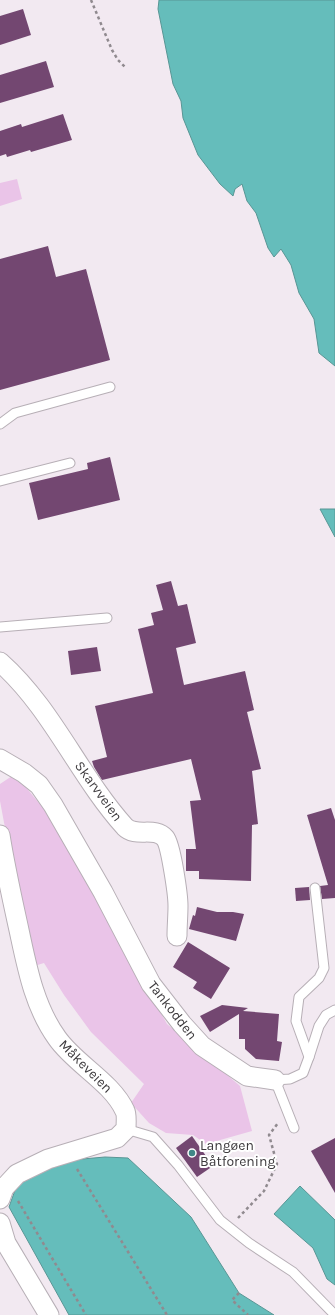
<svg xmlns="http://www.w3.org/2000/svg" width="335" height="1315" viewBox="0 0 335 1315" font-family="Karla,sans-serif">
<rect width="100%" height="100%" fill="#f2e9f1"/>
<g fill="#eac4e8">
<polygon points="17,179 22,199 0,206 0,183"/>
<polygon points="15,774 43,808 94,894 167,1024 240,1086 252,1131 206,1144 193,1135 166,1133 149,1123 131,1103 144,1084 91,1032 64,995 44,963 31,967 0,801 0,784"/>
</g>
<g fill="#65bdbb" stroke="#599695">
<polygon points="159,0 335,0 335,366 319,353 314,319 299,293 291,265 281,249 274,257 268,248 256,213 247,201 242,184 235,189 233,196 220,184 198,155 183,118 181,101 173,84 158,9"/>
<polygon points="320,509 335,509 335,537"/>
<polygon points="105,1157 128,1158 191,1217 239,1293 274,1315 69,1315 9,1207 18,1182 41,1168 71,1160"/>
<polygon points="300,1186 335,1220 335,1285 327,1279 313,1248 274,1214"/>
</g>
<g fill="#734771">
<polygon points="23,9 31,35 0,45 0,16"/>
<polygon points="46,61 54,87 0,103 0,75"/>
<polygon points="63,114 72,140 31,152 30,150 7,157 6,154 0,156 0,131 21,124 22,127"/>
<polygon points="48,246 56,277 86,269 110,360 0,390 0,259"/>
<polygon points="110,457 120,500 38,520 29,483 88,469 87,463"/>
<polygon points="171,581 178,606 187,604 196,643 176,648 184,685 245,671 254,710 247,712 261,769 252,771 258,824 252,825 251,881 199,879 199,871 186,871 186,849 196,849 190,801 201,800 191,759 102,780 94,767 92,761 107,757 95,706 153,693 138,629 154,625 151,613 163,610 156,585"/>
<polygon points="97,647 101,671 71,675 68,651"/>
<polygon points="331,808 335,820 335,898 322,899 320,886 328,885 307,815"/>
<polygon points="309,887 310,900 296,901 295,888"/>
<polygon points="197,907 217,912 233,912 244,914 236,941 189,929 193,915 195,916"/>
<polygon points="188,942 230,968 211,999 193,988 197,982 173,967"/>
<polygon points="222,1005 248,1008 243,1011 279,1014 277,1041 282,1042 279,1061 256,1059 245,1049 245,1039 239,1039 239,1014 210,1032 200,1016"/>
<polygon points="192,1136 213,1166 197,1177 176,1148"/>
<polygon points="335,1138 335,1193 311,1151"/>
</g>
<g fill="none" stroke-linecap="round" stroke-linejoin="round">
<g stroke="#b7afb6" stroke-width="11">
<g id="lane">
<polyline points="0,424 15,413 110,387"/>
<polyline points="0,481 70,463"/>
<polyline points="0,627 107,618"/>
<polyline points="309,1057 319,1026 326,1015 335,1010"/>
<polyline points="294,1128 275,1080 290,1079 303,1073 309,1057 296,1021 299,997 319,978 324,968 315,888"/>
<polyline points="126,1129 153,1137 178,1165 220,1220 249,1243 293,1272 335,1315"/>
</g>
</g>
<g stroke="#b7afb6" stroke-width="21">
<g id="street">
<path d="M0,662C52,708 79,776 125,827C136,838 155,826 165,838C171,845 178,895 178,906C178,916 177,926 177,936"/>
<polyline points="0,759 24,773 39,785 53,805 103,892 151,984 182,1024 202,1046 247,1076 275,1080"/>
<path d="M0,835C5,867 12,898 19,930C27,967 34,1006 57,1038C75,1064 112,1082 125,1111C127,1115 126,1123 126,1129L117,1138L48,1159L17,1174L4,1188L0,1199"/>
<polyline points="0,1223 6,1243 49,1315"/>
</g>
</g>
<g stroke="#908a8f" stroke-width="2.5" stroke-dasharray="3 3" stroke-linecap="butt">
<polyline points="91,0 112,50 118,60 125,67"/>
<polyline points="77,1169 167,1315"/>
<polyline points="18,1201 86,1315"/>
<polyline points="238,1218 264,1191 277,1164 269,1135 278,1123"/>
<polyline points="239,1293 232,1300 248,1315"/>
</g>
<use href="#lane" stroke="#fff" stroke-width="9"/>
<use href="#street" stroke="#fff" stroke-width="19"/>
</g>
<circle fill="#408887" stroke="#fff" stroke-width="1.5" cx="192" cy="1153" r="4"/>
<g text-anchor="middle" stroke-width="4" stroke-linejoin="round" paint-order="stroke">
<g font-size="14" fill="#3d3a3d" stroke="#fff">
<text transform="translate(99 791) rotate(54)" y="5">Skarvveien</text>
<text transform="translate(173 1010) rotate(52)" y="5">Tankodden</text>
<text transform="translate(86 1066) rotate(45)" y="5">Måkeveien</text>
</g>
<g font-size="14" fill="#3d3a3d" stroke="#fff" text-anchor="start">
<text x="200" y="1150">Langøen<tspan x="200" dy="16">Båtforening</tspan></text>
</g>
</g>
</svg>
